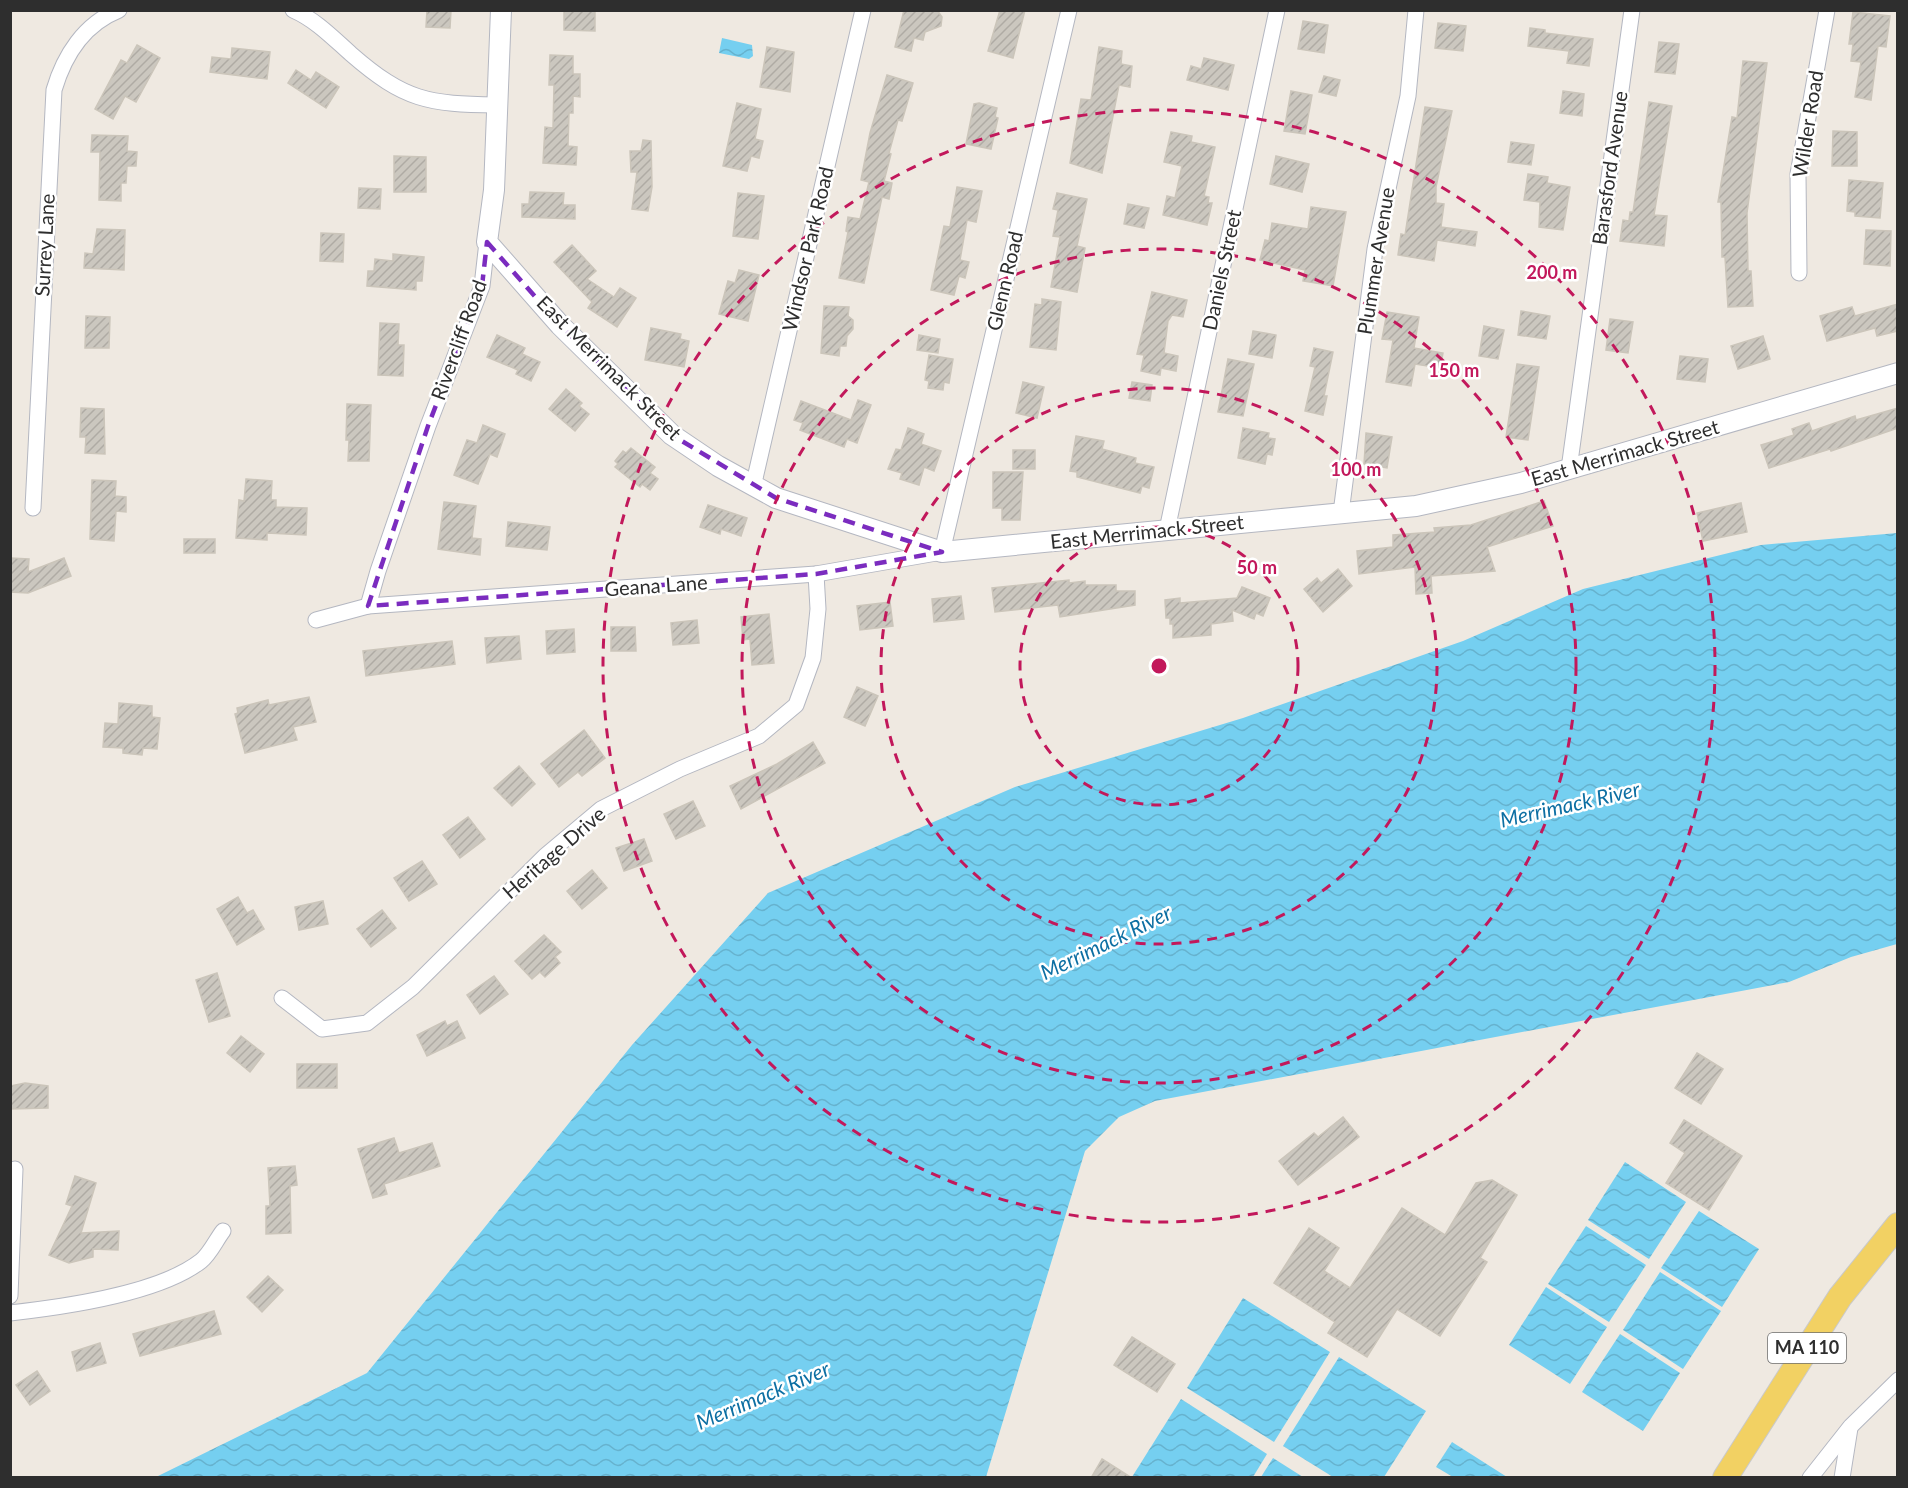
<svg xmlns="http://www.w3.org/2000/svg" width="1908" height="1488" viewBox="0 0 1908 1488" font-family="Lato,sans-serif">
<defs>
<pattern id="water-waves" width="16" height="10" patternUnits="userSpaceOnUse" patternTransform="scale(1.5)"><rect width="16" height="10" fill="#75cff0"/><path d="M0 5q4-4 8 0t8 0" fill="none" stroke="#66b2ce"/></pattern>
<pattern id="building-hatch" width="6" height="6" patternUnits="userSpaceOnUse" patternTransform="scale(1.5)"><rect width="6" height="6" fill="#cbc7bf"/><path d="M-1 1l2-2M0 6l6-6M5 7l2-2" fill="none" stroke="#afaba4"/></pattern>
</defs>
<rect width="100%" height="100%" fill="#efe9e1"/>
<g fill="url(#water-waves)">
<polygon points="722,38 752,45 753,56 749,59 719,53"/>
<polygon points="1897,533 1897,944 1851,957 1789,982 1155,1101 1119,1117 1085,1151 986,1477 156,1477 367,1373 632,1045 768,893 1015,787 1243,718 1463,641 1583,589 1761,545"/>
<polygon points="1625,1162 1686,1202 1649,1259 1588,1220"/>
<polygon points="1699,1211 1759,1249 1722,1307 1661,1268"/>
<polygon points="1586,1226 1646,1265 1609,1322 1548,1284"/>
<polygon points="1660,1272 1721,1311 1683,1369 1623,1330"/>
<polygon points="1546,1287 1607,1327 1570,1384 1509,1345"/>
<polygon points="1243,1298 1330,1352 1274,1442 1187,1388"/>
<polygon points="1620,1334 1680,1373 1643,1431 1582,1392"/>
<polygon points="1339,1357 1426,1411 1384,1477 1333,1477 1283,1446"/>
<polygon points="1181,1399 1267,1454 1253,1477 1132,1477"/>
<polygon points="1452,1442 1507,1477 1453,1477 1436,1467"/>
<polygon points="1273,1458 1303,1477 1261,1477"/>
</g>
<g fill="url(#building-hatch)" stroke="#cbc5ba" stroke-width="1.5">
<polygon points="427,10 451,10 450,28 426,27"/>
<polygon points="564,10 595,10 595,31 564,30"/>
<polygon points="904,10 937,10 942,17 941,26 925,32 923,40 914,38 911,51 895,47"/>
<polygon points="1000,10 1025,10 1013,58 988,51"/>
<polygon points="1853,12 1890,16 1886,47 1878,46 1871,100 1855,97 1861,62 1851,61 1853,44 1849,44"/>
<polygon points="1303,21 1328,25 1324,53 1298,49"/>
<polygon points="1438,23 1466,26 1463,51 1435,48"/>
<polygon points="1530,28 1545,30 1545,33 1593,39 1589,66 1567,63 1569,51 1528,46"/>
<polygon points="1659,42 1679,44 1675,74 1655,72"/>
<polygon points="137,45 160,58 136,102 125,96 113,119 95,109 121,60 127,63"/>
<polygon points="767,47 794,52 790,92 760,87"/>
<polygon points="1099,47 1122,51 1121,64 1132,66 1130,87 1119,85 1102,173 1070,163 1081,99 1091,100"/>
<polygon points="232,48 270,52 267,79 210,72 212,57 231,59"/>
<polygon points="550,55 573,56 573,74 580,74 580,97 573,96 573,113 569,113 568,146 577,147 576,165 543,163 545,127 553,128 554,85 549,85"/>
<polygon points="1204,58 1234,65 1228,90 1187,80 1191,66 1201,69"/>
<polygon points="1743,61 1767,63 1747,213 1748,271 1751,271 1753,306 1728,307 1725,257 1722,257 1721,202 1718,202 1732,117 1737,118"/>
<polygon points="296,70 311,80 316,72 339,87 326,108 288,83"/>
<polygon points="887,75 913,83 902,121 898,120 889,153 891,154 884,181 892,183 889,199 882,197 864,283 839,278 848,232 846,231 848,217 860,219 869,182 861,180 870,133"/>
<polygon points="1324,76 1340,80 1336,96 1319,92"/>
<polygon points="1291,91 1312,95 1305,134 1284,131"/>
<polygon points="1563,91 1584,94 1582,116 1560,113"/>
<polygon points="1649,102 1672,106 1654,215 1667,216 1664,246 1620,241 1623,220 1629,221 1630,212 1633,212"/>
<polygon points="737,103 761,109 755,139 763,141 759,158 751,156 747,171 723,166"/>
<polygon points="979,103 997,108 995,117 998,118 991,149 966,144 974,104"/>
<polygon points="1425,107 1452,111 1436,187 1436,203 1444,204 1441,227 1477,232 1475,246 1437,240 1434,261 1398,255 1401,234 1405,235"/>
<polygon points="1833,131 1857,132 1857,166 1832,166"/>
<polygon points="1171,132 1192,136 1191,142 1215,147 1204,196 1209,197 1208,203 1212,203 1207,225 1163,215 1167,196 1175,198 1182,166 1164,162"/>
<polygon points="92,135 128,136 127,151 137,152 136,166 127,166 126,183 121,183 121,201 99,200 100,152 91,152"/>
<polygon points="643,140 651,141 652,187 648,211 632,209 637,172 631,172 630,151 641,151"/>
<polygon points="1511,142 1534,145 1531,165 1508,162"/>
<polygon points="394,156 426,157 426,192 394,192"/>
<polygon points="1276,156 1309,164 1302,192 1270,184"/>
<polygon points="1528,174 1548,177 1547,183 1570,187 1563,230 1539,227 1540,202 1524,200"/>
<polygon points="1849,180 1883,183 1880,218 1855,216 1855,212 1847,211"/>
<polygon points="957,187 982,191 976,222 967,220 960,260 969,262 965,278 959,276 954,295 931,290 944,226 950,227"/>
<polygon points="359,188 381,189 380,209 358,208"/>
<polygon points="530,192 564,193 563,205 575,205 575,219 522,217 522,204 529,204"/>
<polygon points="738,193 764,196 758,239 733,236"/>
<polygon points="1057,193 1087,199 1077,246 1085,248 1077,292 1051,287 1060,237 1053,236 1058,210 1053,209"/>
<polygon points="1128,204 1149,208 1144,228 1124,224"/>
<polygon points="1311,207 1346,212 1333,286 1303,281 1305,270 1260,260 1265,240 1269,241 1272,223 1308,229"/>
<polygon points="97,229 125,230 124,270 84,268 85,253 93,254"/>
<polygon points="1866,230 1891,231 1890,266 1864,264"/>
<polygon points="321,233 344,234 343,262 320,261"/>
<polygon points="572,245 596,271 587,279 614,297 620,288 636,298 617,327 588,308 592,302 554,262"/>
<polygon points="393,254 424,257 422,281 416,281 416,290 367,286 368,271 374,271 375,259 393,261"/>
<polygon points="739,270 759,275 748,321 719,314 728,281 735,283"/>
<polygon points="1152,292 1187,300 1183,317 1172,315 1168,321 1164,353 1178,356 1176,371 1161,368 1160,375 1141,371 1144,355 1137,354"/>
<polygon points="1042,299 1061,302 1056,350 1030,347 1035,304 1042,305"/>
<polygon points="1898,304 1898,331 1877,336 1875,328 1827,341 1820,316 1852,307 1855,316"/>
<polygon points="824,306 849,307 848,316 853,320 853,329 847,336 846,346 840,346 839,356 821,353"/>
<polygon points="1521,311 1550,316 1546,339 1518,335"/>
<polygon points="1387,312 1419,317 1414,348 1443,353 1440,368 1415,364 1411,386 1386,382 1393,340 1382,339"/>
<polygon points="86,316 110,317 109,348 85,348"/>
<polygon points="1610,319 1633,322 1628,353 1606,350"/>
<polygon points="380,323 399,324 398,345 404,345 403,376 378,375"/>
<polygon points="1484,326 1504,330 1498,359 1479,356"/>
<polygon points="651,328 681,334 680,339 689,341 684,367 645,360"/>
<polygon points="1253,331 1276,335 1272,358 1249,354"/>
<polygon points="497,335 525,348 522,354 540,362 531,381 516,374 518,370 487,357"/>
<polygon points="919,335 940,339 938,353 917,350"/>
<polygon points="1763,336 1770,359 1738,369 1731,346"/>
<polygon points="1314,348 1333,352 1324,396 1327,396 1323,415 1305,411 1315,367 1310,366"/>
<polygon points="929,355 953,359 949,383 944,382 943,390 928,388 929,381 925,380"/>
<polygon points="1680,356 1708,359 1705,382 1677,379"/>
<polygon points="1228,359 1254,364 1243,416 1218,412"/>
<polygon points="1517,364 1539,367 1528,440 1506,437"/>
<polygon points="1023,382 1044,387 1037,418 1016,413"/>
<polygon points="1132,382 1152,385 1150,401 1129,398"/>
<polygon points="566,389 582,403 579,406 589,414 575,431 549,409"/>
<polygon points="858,400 871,405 857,443 847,439 844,447 800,430 803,423 794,420 801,401 851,420"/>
<polygon points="347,404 371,405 369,461 348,461 349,440 346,440"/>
<polygon points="81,408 104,409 105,454 85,453 86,437 80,437"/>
<polygon points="1898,408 1898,428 1831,451 1830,449 1769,468 1761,445 1794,435 1792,429 1809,423 1812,431 1855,416 1856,420"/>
<polygon points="483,425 505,434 497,457 490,454 478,484 454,475 467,440 477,443"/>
<polygon points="908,428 924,434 921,444 941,451 934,471 924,467 919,485 900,479 902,473 888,469 896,449 901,450"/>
<polygon points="1243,428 1269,433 1268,438 1275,439 1272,455 1267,454 1265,464 1238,458"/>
<polygon points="1366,433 1392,437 1387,468 1364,464"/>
<polygon points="1076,436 1104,441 1102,449 1136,458 1135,463 1154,467 1149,488 1142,486 1140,493 1077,477 1077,472 1070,471"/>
<polygon points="631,448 655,467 650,473 658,479 650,490 642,484 640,487 615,467 618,464 615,461 623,451 626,453"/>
<rect x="1013" y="450" width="22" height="19"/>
<polygon points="993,472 1023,472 1020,520 1002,520 1002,508 993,508"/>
<polygon points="246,479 272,481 271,500 276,500 276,507 307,508 306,535 267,533 267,540 236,538 239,500 244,501"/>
<polygon points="92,480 116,481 115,496 126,497 126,512 116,511 114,541 90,539"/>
<polygon points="1544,501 1553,526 1487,547 1495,571 1431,576 1432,593 1416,594 1415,567 1359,574 1357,551 1393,547 1393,535 1435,532 1434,528 1471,525"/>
<polygon points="444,502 476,506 472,538 481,539 480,555 438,549"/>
<polygon points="1741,503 1747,532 1703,541 1697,513"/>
<polygon points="708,505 747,518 741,536 721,529 720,534 700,527"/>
<polygon points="508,522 550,527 547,550 506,546"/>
<rect x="184" y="539" width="31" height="14"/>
<polygon points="10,558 29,559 28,572 64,558 71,576 28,593 10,592"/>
<polygon points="1338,569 1352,586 1323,612 1304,589 1317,578 1321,583"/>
<polygon points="1069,580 1069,583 1085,581 1085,585 1116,585 1116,591 1135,591 1135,605 1060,617 1058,605 995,612 992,588"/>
<polygon points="1242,587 1270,598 1263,616 1256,613 1254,619 1232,610 1233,621 1211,624 1211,635 1173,638 1173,624 1170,624 1170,618 1166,618 1165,600 1180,598 1180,603 1237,598"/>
<polygon points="961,596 964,619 934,622 932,599"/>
<polygon points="890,602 893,626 860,630 857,606"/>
<polygon points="769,614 774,663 752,665 750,639 743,640 741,617"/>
<polygon points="697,620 699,643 673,645 671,623"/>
<polygon points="611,627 635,627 636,651 611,651"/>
<polygon points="574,629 575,652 547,654 546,631"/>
<polygon points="519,636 521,659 487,663 485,638"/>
<polygon points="452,641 455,664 366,676 363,651"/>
<polygon points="857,687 878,696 865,726 844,717"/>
<polygon points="309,697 316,722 293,727 297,740 245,753 235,714 238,713 237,708 268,700 269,705"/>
<polygon points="119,703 152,706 152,717 160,718 157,749 143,748 142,755 123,753 123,748 103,747 105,723 118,724"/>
<polygon points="584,730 605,758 582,776 578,772 559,787 541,764"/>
<polygon points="813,742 825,763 741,809 730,786 777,764"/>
<polygon points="519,766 535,784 512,806 494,788"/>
<polygon points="693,801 705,826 676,839 664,814"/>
<polygon points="468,817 485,839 460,858 443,835"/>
<polygon points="644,839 652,861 624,871 616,848"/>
<polygon points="422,861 437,884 409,901 394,878"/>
<polygon points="592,870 607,888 582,909 567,891"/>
<polygon points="238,897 247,913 253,910 264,929 237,945 217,909"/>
<polygon points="323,901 328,924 299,930 295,907"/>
<polygon points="382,910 396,928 371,947 357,929"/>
<polygon points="544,935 561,952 555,957 560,963 545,977 540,972 532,979 515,961"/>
<polygon points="217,973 230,1016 209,1022 196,980"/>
<polygon points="494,976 508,994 480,1014 467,995"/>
<polygon points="445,1021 447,1026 457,1021 465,1038 427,1056 417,1035"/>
<polygon points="241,1036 264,1054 250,1072 227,1053"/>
<polygon points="1697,1053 1723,1069 1701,1104 1675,1088"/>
<rect x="297" y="1064" width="40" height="24"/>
<polygon points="25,1083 48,1086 48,1108 10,1109 10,1086"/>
<polygon points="1343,1117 1359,1137 1298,1185 1279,1161 1314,1133 1318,1137"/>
<polygon points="1684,1120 1742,1156 1709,1210 1666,1183 1685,1153 1670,1143"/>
<polygon points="394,1138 399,1153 432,1143 440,1166 384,1184 387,1194 373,1198 358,1149"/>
<polygon points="295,1166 297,1185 290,1186 291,1233 266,1234 266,1206 270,1206 268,1168"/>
<polygon points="75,1176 96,1183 81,1233 119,1231 118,1250 93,1249 93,1257 69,1263 49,1255 72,1206 66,1204"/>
<polygon points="1492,1180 1517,1195 1480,1258 1487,1262 1440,1336 1397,1309 1367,1357 1328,1333 1335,1322 1274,1283 1309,1228 1339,1248 1324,1271 1350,1288 1402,1208 1445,1235 1476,1183"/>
<polygon points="268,1276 283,1290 262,1312 247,1297"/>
<polygon points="214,1311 221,1334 140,1356 133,1334"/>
<polygon points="1132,1337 1175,1364 1157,1392 1114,1365"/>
<polygon points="100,1343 106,1363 77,1371 72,1352"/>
<polygon points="37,1371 50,1391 30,1405 16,1385"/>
<polygon points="1102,1459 1132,1478 1091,1478"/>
</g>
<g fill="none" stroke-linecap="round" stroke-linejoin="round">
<g stroke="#b4b7c1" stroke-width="17">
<g id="minor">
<path d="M293,10C316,20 333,38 351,54C405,101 428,104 497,105"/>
<polyline points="1799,273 1798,174 1827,10"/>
<polyline points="1569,469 1632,10"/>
<polyline points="753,487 863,10"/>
<path d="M33,508L54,90C64,56 84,24 119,10"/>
<polyline points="1341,513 1375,249 1408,96 1416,10"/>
<polyline points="1167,530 1277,10"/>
<polyline points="368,606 816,574 942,552 1069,10"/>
<polyline points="316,620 368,606 378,571 428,426 482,286 487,242"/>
<polyline points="282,998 322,1029 367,1023 413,987 545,856 601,809 680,769 759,736 796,705 813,658 818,609 816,574"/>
<polyline points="10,1296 15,1169"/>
<path d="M10,1313C64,1307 159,1294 201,1261C210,1254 216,1240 223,1231"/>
<polyline points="1810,1478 1851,1426 1898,1380"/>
<polyline points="1842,1478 1850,1428"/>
</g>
</g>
<g stroke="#b4b7c1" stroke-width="22">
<polyline id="tertiary" points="501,10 494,190 487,242 560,325 672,435 718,466 776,498 942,552 1416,506 1521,483 1898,373"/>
</g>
<g stroke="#c9c9c9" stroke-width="26">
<polyline id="primary" points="1725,1478 1840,1297 1898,1225"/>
</g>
<use href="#minor" stroke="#fff" stroke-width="15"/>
<use href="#tertiary" stroke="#fff" stroke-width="20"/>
<use href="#primary" stroke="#f2d163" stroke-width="24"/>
</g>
<path fill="none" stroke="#7b2cbf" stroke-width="4.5" stroke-dasharray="12 8" stroke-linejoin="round" d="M487,242L560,325L672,435L776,498L942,552L816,574L368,606L428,426L482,286Z"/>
<g fill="none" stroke="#c2185b" stroke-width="3" stroke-dasharray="10 8">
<circle cx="1159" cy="666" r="139"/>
<circle cx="1159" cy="666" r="278"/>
<circle cx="1159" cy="666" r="417"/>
<circle cx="1159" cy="666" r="556"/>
</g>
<g text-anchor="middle" stroke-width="5" stroke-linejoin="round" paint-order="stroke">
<rect fill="#fff" stroke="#6d6d6d" stroke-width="1.5" x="1768" y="1333" width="78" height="30" rx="4.5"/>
<g font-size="18" font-weight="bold" fill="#2e2e2e">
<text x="1807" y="1354">MA 110</text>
</g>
<g font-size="20" fill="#2e2e2e" stroke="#fff">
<text transform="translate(1808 124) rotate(-81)" y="7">Wilder Road</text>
<text transform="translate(1610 168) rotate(-82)" y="7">Barasford Avenue</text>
<text transform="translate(45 245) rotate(-87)" y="7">Surrey Lane</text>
<text transform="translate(808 249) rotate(-77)" y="7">Windsor Park Road</text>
<text transform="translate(1376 261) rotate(-81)" y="7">Plummer Avenue</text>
<text transform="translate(1222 270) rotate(-78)" y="7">Daniels Street</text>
<text transform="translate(1005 281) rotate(-77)" y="7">Glenn Road</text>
<text transform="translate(459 340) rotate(-70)" y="7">Rivercliff Road</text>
<text transform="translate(609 368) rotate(45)" y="7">East Merrimack Street</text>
<text transform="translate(1625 453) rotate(-16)" y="7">East Merrimack Street</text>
<text transform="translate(1147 532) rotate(-6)" y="7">East Merrimack Street</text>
<text transform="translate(656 586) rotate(-4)" y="7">Geana Lane</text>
<text transform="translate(554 853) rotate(-41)" y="7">Heritage Drive</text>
</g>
<g font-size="21" font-style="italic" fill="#0d6fa3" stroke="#fff">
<text transform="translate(1570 805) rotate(-13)" y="7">Merrimack River</text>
<text transform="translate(1106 943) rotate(-26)" y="7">Merrimack River</text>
<text transform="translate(763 1396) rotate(-23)" y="7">Merrimack River</text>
</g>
</g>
<circle cx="1159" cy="666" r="9" fill="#c2185b" stroke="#fff" stroke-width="3"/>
<g font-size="18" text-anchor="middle" font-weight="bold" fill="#c2185b" stroke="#fff" stroke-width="5" stroke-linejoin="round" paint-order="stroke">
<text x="1552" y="279">200 m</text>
<text x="1454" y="377">150 m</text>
<text x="1356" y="476">100 m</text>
<text x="1257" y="574">50 m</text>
</g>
<rect width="1908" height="1488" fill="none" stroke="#2e2e2e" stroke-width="24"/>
</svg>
